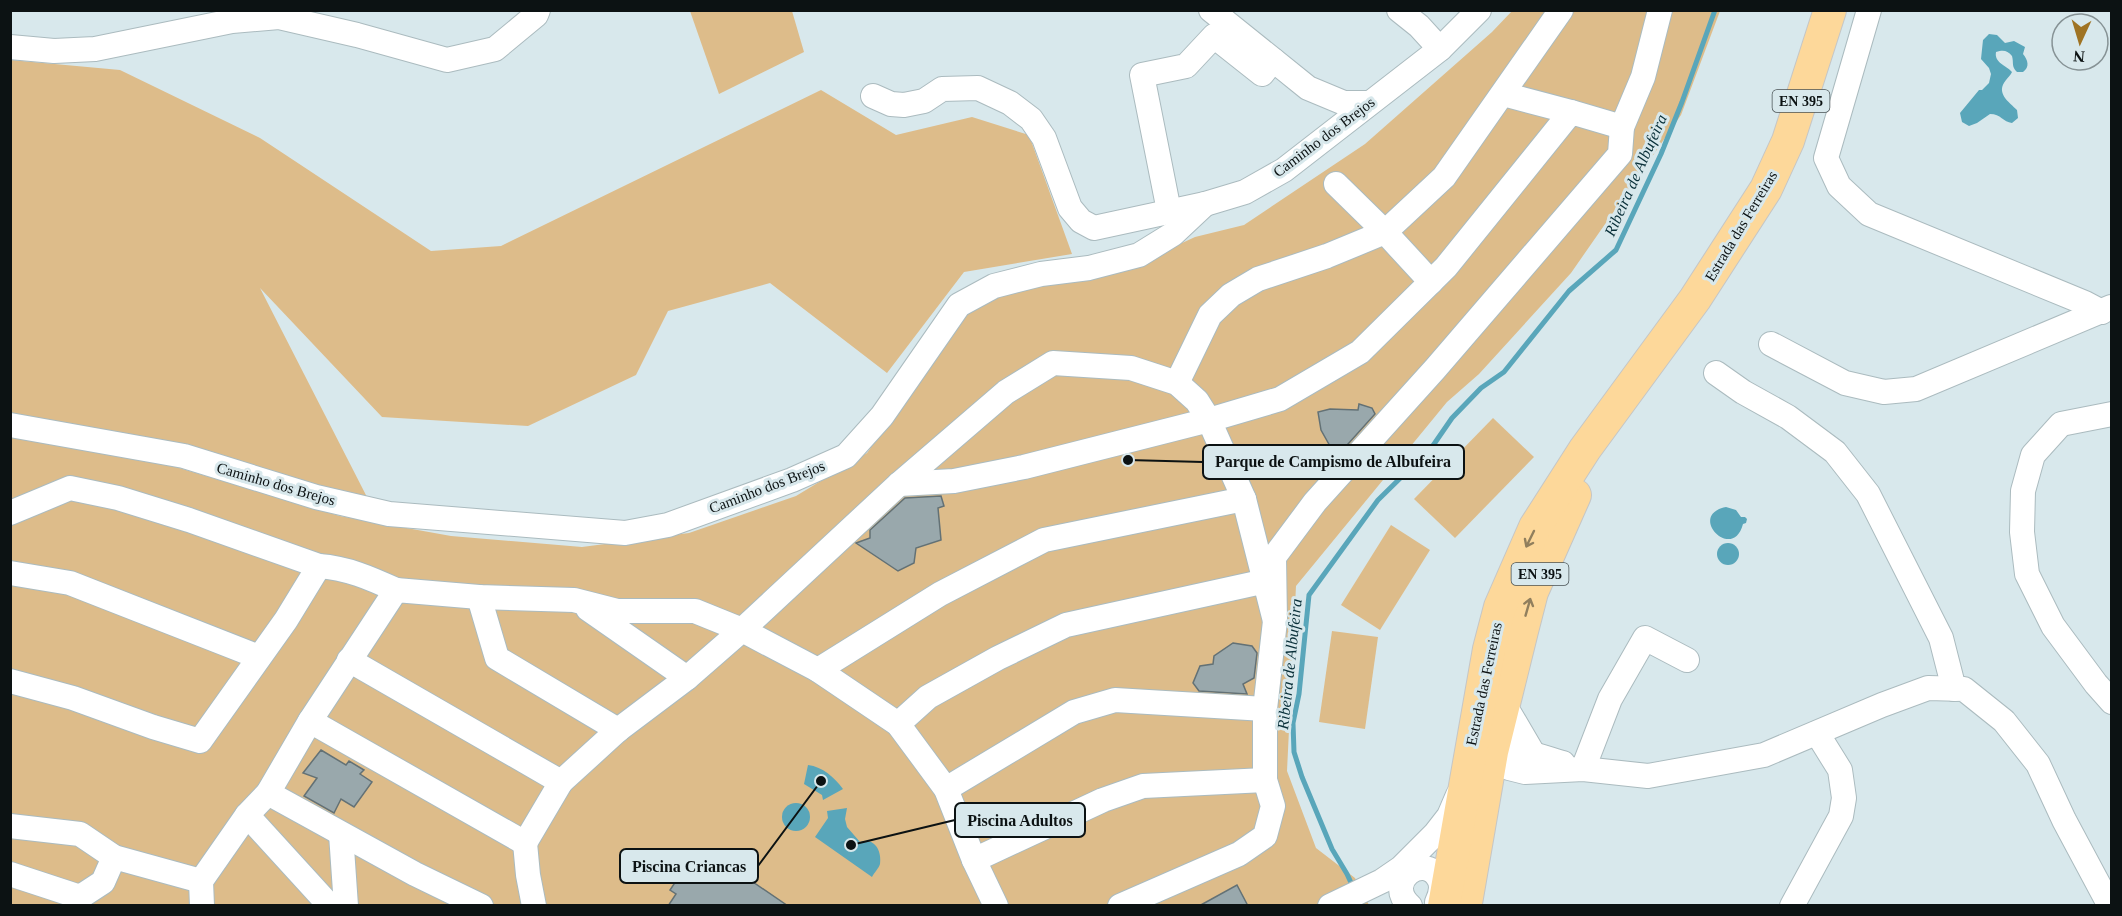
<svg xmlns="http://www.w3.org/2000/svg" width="2122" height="916" viewBox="0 0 2122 916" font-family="Georgia,serif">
<rect width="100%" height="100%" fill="#d8e8ec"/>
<g fill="#ddbc8a">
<polygon points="690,11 792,11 804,52 719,94"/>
<polygon points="1512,11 1720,11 1681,115 1571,273 1479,374 1447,402 1296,586 1287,771 1316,848 1355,878 1369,905 11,905 10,432 176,467 340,516 451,536 582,547 689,533 796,496 867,453 963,314 996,295 1126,269 1195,237 1244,225 1365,144 1492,32"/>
<polygon points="11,60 120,70 260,138 431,251 501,246 821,90 896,135 972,117 1029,135 1072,254 964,272 887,373 770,283 668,311 636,375 528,426 382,417 260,288 369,501 310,484 11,413"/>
<polygon points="1493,418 1534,457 1455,538 1414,499"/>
<polygon points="1391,525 1430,550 1380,630 1341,605"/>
<polygon points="1332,631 1378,637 1365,729 1319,722"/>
</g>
<g fill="#59a6ba">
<path d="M1989,34L1997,35L2005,43L2014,41L2025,47L2023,54C2028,60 2030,67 2023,72H2017C2011,66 2014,63 2012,56C2007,50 2003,50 1996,52C1994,63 2006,65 2012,72C2011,75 2008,77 2006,80C1995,93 2009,102 2017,110L2018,118L2012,123C2003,122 2001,114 1990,114L1977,123L1969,126L1962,122L1960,113L1979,90H1982L1989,83L1991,74L1989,68L1981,59L1983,40Z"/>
<path d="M1726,507L1736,510L1741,517H1745L1747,519L1746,523L1743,524C1733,563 1686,515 1726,507Z"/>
<circle cx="1728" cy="554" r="11"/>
<path d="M808,765C823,767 834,777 843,789L823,800L822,795L804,784Z"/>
<circle cx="796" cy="817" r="14"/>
<path d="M847,808L845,819L847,827L860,842C874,837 882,850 880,864C879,868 874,873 872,877L815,837L828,818L827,811Z"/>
</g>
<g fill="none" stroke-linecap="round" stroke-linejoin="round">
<polyline stroke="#59a6ba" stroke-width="5" points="1353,887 1347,874 1332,849 1302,777 1294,752 1293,723 1299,694 1309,595 1378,500 1432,447 1452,418 1481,388 1504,372 1569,291 1616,250 1661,154 1682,102 1715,10"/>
</g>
<g fill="#99a8ac" stroke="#637175" stroke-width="1.5">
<polygon points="1359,404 1372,408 1375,414 1339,454 1335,455 1321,430 1318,412 1330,409 1358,410"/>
<polygon points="941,496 944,506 938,508 941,540 916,548 914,563 898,571 856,543 870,538 870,530 905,498"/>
<polygon points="1233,643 1252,646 1257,653 1254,678 1243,684 1247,694 1199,691 1193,683 1200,666 1213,664 1214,656"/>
<polygon points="321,750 346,765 349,761 364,770 360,774 372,782 354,807 341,799 334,813 304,796 317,778 303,773"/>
<polygon points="718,858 788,906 668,906 676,894 670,890 690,860 708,872"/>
<polygon points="1237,885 1248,906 1199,906"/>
</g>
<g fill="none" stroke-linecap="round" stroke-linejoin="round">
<g stroke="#abbbbf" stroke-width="26">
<g id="minor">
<polyline points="1211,10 1308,88 1344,103 1368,103"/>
<polyline points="1399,10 1419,26 1440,49"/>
<polyline points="1869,10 1826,158 1839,186 1869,214 2085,303 2102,312"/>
<polyline points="10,47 54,51 95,49 232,21 279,17 357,35 447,60 495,49 536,15 538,10"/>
<polyline points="1503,94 1571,112"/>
<polyline points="873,96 891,104 904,105 924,101 942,89 978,88 1010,103 1031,119 1044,138 1070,208 1081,221 1094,228 1205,204 1245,192 1284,170 1440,49 1479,10"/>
<polyline points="1336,184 1385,232 1431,282"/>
<polyline points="1169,211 1142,75 1186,66 1214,36 1262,74 1273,60"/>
<polyline points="1771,344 1845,383 1884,392 1916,389 2111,307"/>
<polyline points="1716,373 1743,392 1788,417 1835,452 1868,494 1941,638 1954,689"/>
<polyline points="1177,383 1210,315 1231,295 1258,279 1327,256 1385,232 1444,177 1561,10"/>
<polyline points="2112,414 2061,424 2033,455 2023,491 2022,532 2027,574 2053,626 2096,684 2112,702"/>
<polyline points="10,425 184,456 316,497 389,514 625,533 668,525 792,480 846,456 882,416 959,305 994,286 1041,274 1089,268 1139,255 1173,234 1205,204"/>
<polyline points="899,484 954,481 1024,467 1209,420 1280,399 1360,352 1446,267 1571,112 1622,127"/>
<path d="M10,513L70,488L118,498L189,520L319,566C347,568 370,578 396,590"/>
<polyline points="10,573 70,583 259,657"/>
<polyline points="479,597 497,658 618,730"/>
<polyline points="588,609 687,678"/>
<polyline points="349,660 561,782"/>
<polyline points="818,670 940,594 1044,540 1244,499"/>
<polyline points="10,681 73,698 153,727 200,741 286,620 319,566"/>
<polyline points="1504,704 1534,755"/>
<polyline points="898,724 928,697 998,658 1066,625 1266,581 1270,567"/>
<polyline points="1487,742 1496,760 1509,768 1525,772 1583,769 1648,776 1764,755 1882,705 1928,688 1964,689 2004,721 2038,764 2064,820 2110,906"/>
<path d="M1482,755C1502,741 1541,757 1563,763"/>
<polyline points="1583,769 1610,699 1645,638 1687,660"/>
<polyline points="946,789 1074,712 1115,700 1265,709"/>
<polyline points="268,793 415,874 481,906"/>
<polyline points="247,815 330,906"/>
<polyline points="10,826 80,834 114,857 201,881"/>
<polyline points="341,834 346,906"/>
<polyline points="525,843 528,875 534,906"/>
<polyline points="974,860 1103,800 1143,786 1265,780"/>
<polyline points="10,874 80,897 103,882 114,857"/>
<polyline points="202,906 201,881 247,815 268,793 310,721"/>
<polyline points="996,906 974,860 946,789 898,724 818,670 742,630 695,611 617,611 574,600 479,597 396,590 310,721 525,843 561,782 618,730 687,678 742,630 899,484 1006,392 1053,363 1131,368 1177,383 1197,401 1209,420 1244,499 1275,621"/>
<polyline points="1120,906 1239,854 1265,836 1273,806 1265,780 1265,709 1275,621 1274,557 1315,502 1435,369 1620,154 1622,127 1643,77 1660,10"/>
<polyline points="1330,906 1382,881 1401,868 1435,834 1449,816 1458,795"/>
<path d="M1410,906C1383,882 1424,851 1439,879C1443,887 1441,894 1437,902"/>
<polyline points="1792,906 1841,816 1844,798 1840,770 1817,733"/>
</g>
</g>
<g stroke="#c5c6c6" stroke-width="34">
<g id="major">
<polyline points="1466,903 1492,752 1522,631 1532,592 1575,495"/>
<polyline points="1444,906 1489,649 1500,607 1535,527 1585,449 1695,299 1766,189 1788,141 1830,10"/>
</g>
</g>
<use href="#minor" stroke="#fff" stroke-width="24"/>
<use href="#major" stroke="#fdd89a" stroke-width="32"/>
</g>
<defs><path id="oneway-shaft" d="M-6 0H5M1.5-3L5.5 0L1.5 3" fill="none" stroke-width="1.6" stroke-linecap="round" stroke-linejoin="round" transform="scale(1.5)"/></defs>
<g stroke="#917f5d">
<use href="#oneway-shaft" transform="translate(1530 539) rotate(116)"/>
<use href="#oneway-shaft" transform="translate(1528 607) rotate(-74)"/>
</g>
<g text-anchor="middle" stroke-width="6" stroke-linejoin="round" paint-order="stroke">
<g fill="#d8e8ec" stroke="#495254" stroke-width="1.5">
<rect x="1772.5" y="90" width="57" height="22" rx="4.5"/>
<rect x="1511.5" y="563" width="57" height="22" rx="4.5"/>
</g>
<g font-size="14" font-weight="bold" fill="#0c1213">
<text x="1801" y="106">EN 395</text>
<text x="1540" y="579">EN 395</text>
</g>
<g font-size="15" fill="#0c1213" stroke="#d8e8ec">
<text transform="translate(1324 137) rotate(-37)" y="5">Caminho dos Brejos</text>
<text transform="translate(1741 226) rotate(-59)" y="5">Estrada das Ferreiras</text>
<text transform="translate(276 484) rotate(16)" y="5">Caminho dos Brejos</text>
<text transform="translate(767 487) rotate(-21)" y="5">Caminho dos Brejos</text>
<text transform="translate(1484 684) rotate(-78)" y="5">Estrada das Ferreiras</text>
</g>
<g font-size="16" font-style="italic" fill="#082f38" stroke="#d8e8ec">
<text transform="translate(1635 175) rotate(-66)" y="6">Ribeira de Albufeira</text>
<text transform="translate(1289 664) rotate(-84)" y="6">Ribeira de Albufeira</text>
</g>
</g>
<path fill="none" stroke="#0c1213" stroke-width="2" d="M1128 460L1203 462M851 845L955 820M821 781L758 866"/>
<g fill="#0c1213" stroke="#d8e8ec" stroke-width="2">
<circle cx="1128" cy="460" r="6"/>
<circle cx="851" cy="845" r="6"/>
<circle cx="821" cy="781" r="6"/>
</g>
<g fill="#d8e8ec" stroke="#0c1213" stroke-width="2">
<rect x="1203" y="445" width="261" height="34" rx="6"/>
<rect x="955" y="803" width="130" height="34" rx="6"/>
<rect x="620" y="849" width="138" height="34" rx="6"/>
</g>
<g font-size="16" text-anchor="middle" font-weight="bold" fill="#0c1213">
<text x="1333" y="467">Parque de Campismo de Albufeira</text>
<text x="1020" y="826">Piscina Adultos</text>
<text x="689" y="872">Piscina Criancas</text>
</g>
<rect width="2122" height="916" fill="none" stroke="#0c1213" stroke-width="24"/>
<g transform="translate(2080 42) rotate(184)"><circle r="28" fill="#d8e8ec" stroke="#869295" stroke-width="1.5"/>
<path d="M0-4.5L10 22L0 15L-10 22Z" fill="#9f7323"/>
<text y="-9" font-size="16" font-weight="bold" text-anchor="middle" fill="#0c1213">N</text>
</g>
</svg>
